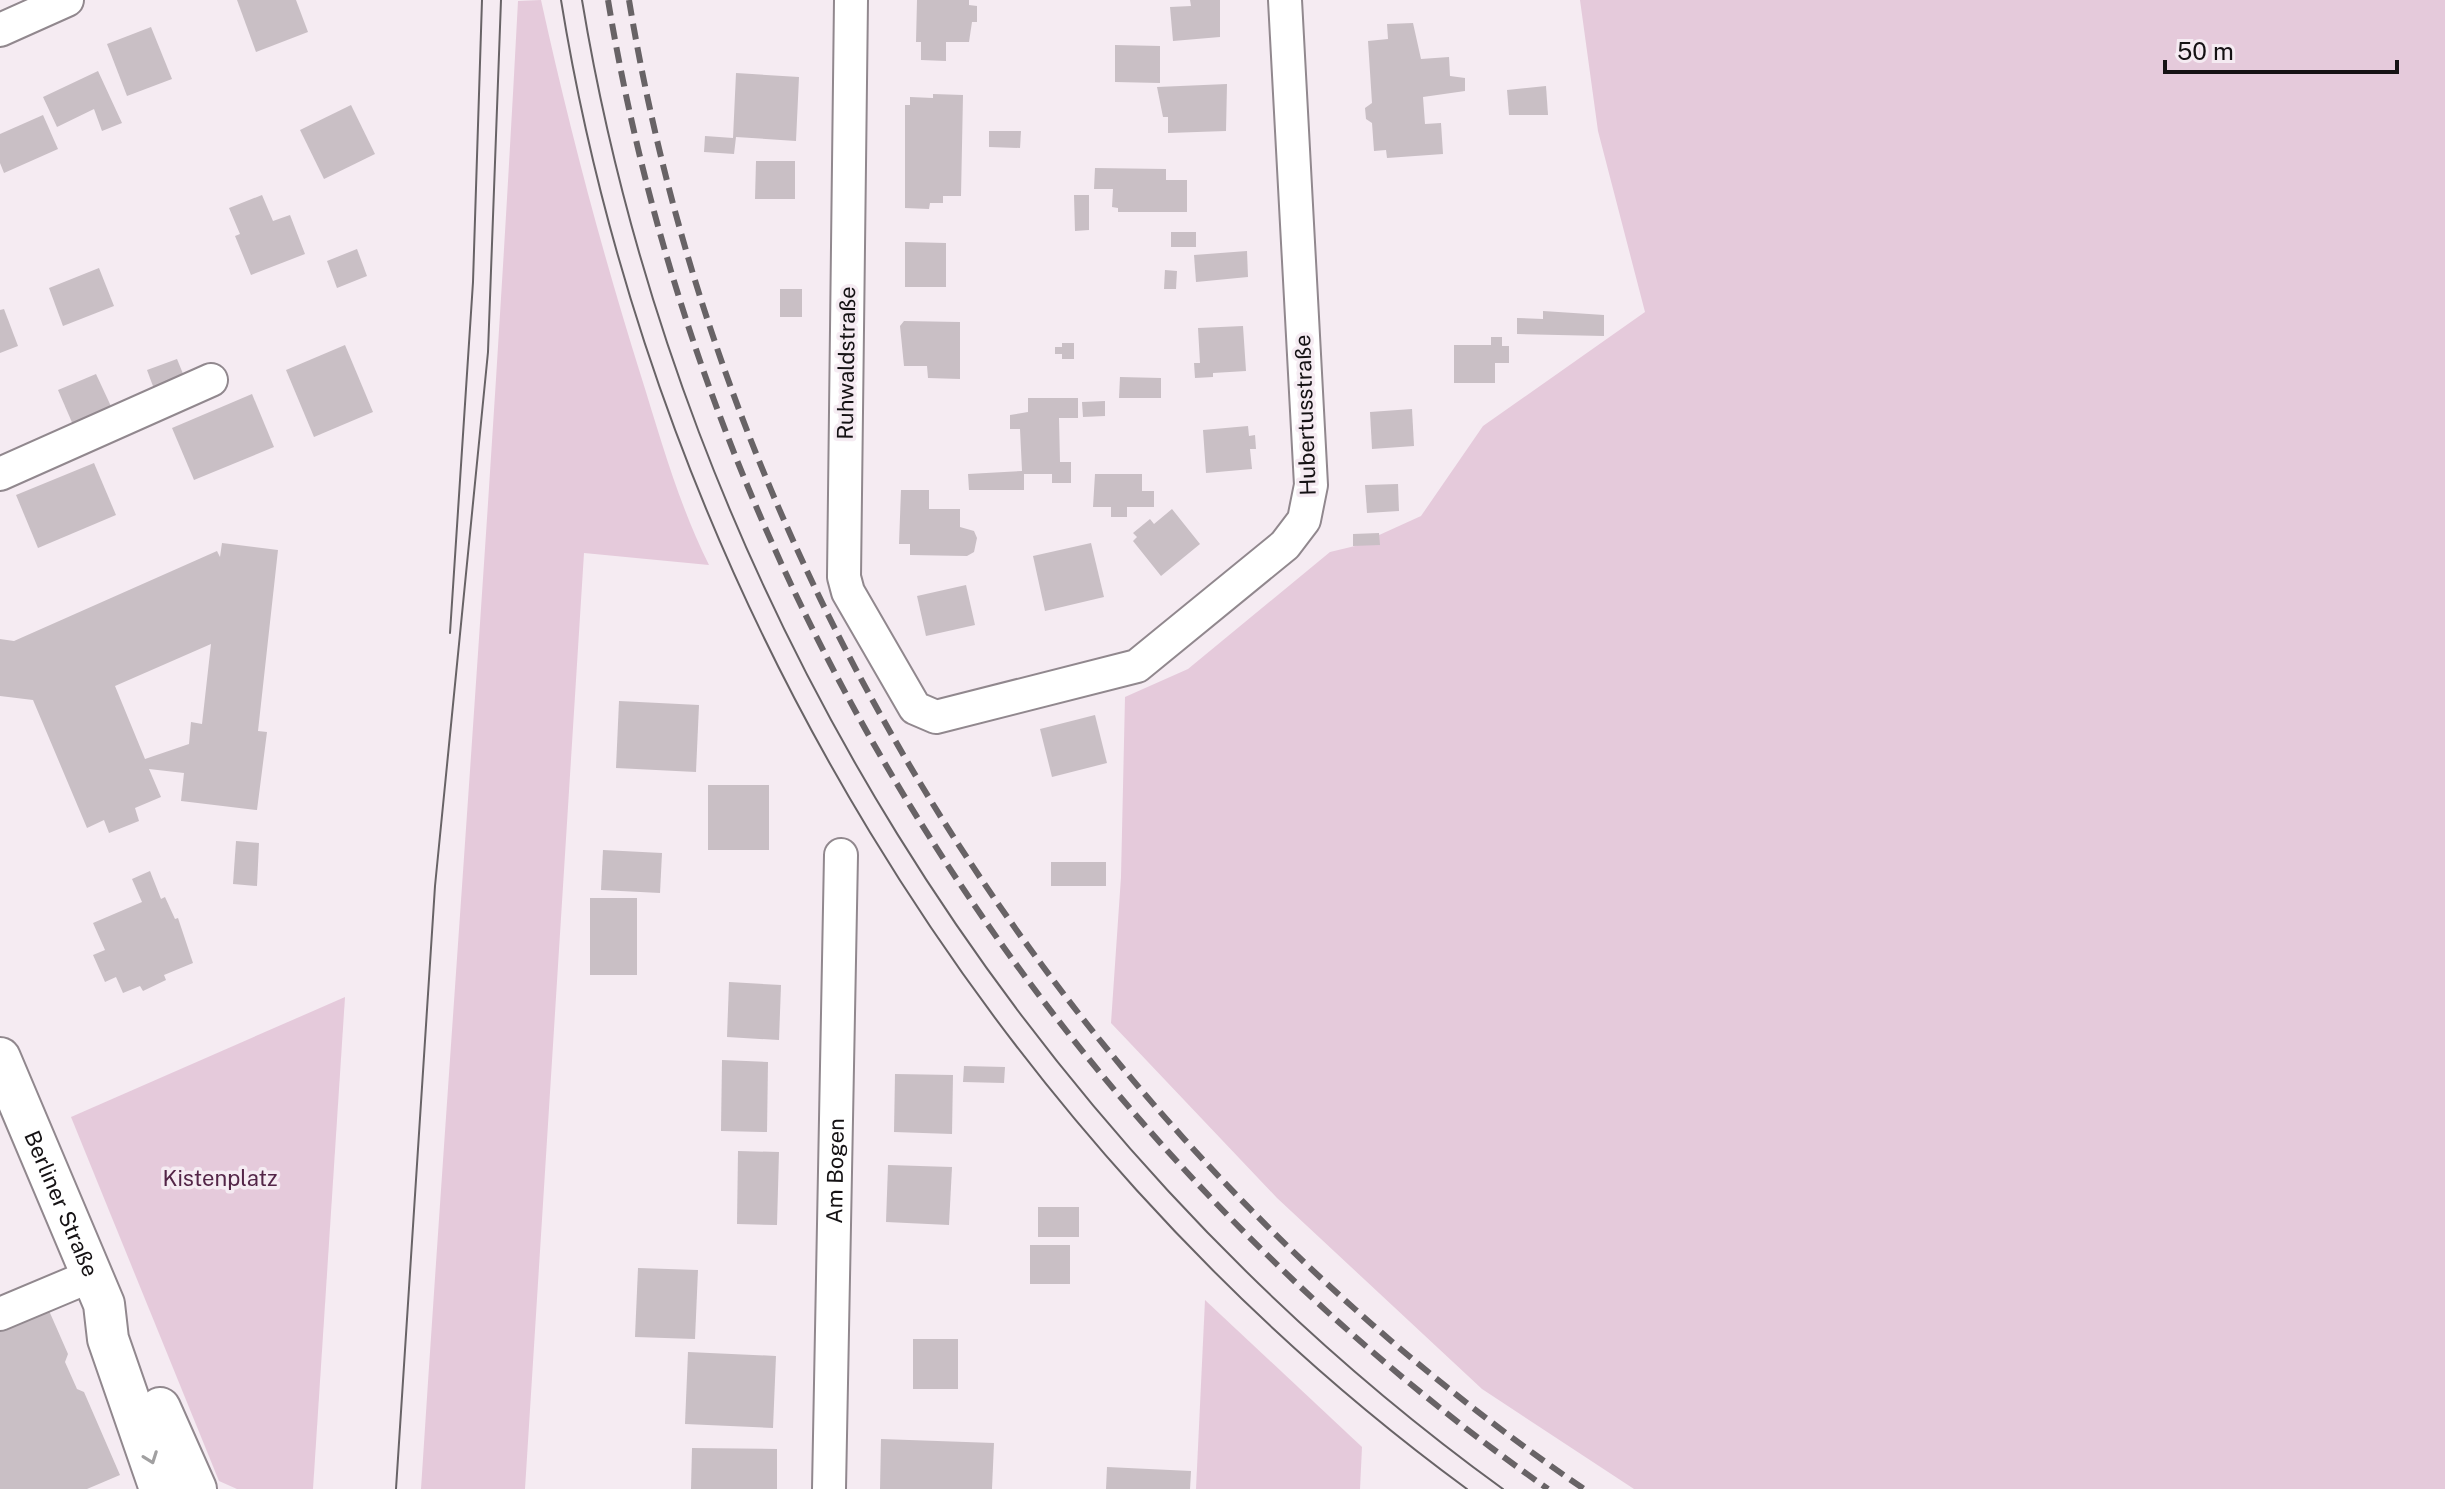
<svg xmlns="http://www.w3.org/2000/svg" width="2445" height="1489" viewBox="0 0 2445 1489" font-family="'Public Sans',sans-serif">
<rect width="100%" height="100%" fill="#f5ebf2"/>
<g fill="#e5cadb">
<path d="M541,0C569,127 602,252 641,376C661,440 679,505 709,565L584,553L525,1489H421C453,993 492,497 518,1Z"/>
<polygon points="1580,0 2445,0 2445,1489 1634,1489 1482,1389 1277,1198 1111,1023 1121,877 1125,697 1188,669 1330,552 1355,546 1421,516 1483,426 1645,312 1598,131"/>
<polygon points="345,997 313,1489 237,1489 219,1481 71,1117"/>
<polygon points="1205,1300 1362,1447 1360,1489 1196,1489"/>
</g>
<g fill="#c9bfc5" fill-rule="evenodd">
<polygon points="237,0 296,0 308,32 256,52"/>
<polygon points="917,0 969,0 969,5 977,6 977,22 972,22 969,42 946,42 946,61 921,60 921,42 916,42"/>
<polygon points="1190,0 1220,0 1220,37 1173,41 1170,7 1191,6"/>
<polygon points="1413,23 1421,59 1449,57 1450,76 1465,78 1465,91 1423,97 1425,124 1441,123 1443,154 1387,158 1386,150 1374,151 1372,123 1366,119 1365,108 1372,103 1368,41 1388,39 1387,24"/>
<polygon points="151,27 172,79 127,96 107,44"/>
<polygon points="1115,45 1160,46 1160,83 1115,82"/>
<polygon points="98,71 122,123 102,131 94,109 57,127 43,97"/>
<polygon points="736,73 799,77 796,141 736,137 734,154 704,152 705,136 733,138"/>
<polygon points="1227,84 1226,131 1168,133 1168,117 1163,117 1157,87"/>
<polygon points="1546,86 1548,115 1509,115 1507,90"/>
<polygon points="933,94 963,95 961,196 943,196 943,203 930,203 929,209 905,208 905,105 910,105 910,97 933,98"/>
<polygon points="351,105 375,154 324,179 300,130"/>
<polygon points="43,115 58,149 4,173 0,163 0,134"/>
<polygon points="989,131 1021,131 1020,148 989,147"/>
<polygon points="756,161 795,161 795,199 755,199"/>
<polygon points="1095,168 1166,169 1166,180 1187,180 1187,212 1118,212 1118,208 1112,207 1113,189 1094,189"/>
<polygon points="262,195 273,221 290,215 305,254 251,275 235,236 240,234 229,208"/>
<polygon points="1074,195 1089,195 1089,230 1075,231"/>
<rect x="1171" y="232" width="25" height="15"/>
<polygon points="905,242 946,243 946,287 905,287"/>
<polygon points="357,249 367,276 337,288 327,261"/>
<polygon points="1247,251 1248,277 1196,282 1194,255"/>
<polygon points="99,268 114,306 63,326 49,288"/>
<polygon points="1165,270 1177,271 1176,289 1164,289"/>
<rect x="780" y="289" width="22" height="28"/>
<polygon points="4,309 18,346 0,353 0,310"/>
<polygon points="1543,311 1604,315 1604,336 1517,334 1517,318 1543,319"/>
<polygon points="904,321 960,322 960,379 928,378 927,366 904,366 900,326"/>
<polygon points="1243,326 1246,371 1213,373 1213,377 1195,378 1194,363 1200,363 1198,328"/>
<polygon points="1491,337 1502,337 1502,346 1509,346 1509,363 1495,363 1495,383 1454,383 1454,345 1491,345"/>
<polygon points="1062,343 1074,343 1074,359 1062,359 1062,354 1055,354 1055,347 1062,347"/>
<polygon points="345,345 373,412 314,437 286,370"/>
<polygon points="177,359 188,386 157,397 147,370"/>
<polygon points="96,374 116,417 77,434 58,390"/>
<polygon points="1120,377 1161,378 1161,398 1119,398"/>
<polygon points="252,394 274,447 194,480 172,428"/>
<polygon points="1028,398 1078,398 1078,418 1059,418 1060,462 1071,462 1071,483 1052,483 1052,474 1024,474 1024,490 969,490 968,474 1022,471 1020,429 1010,429 1010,415 1028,412"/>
<polygon points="1105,401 1105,416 1083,417 1082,402"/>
<polygon points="1412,409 1414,446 1372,449 1370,412"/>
<polygon points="1248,426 1249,436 1255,435 1256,449 1250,449 1252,469 1206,473 1203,430"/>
<polygon points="94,463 116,515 38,548 16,495"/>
<polygon points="1095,474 1142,474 1142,491 1154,491 1154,507 1127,507 1127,517 1111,517 1111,507 1093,507"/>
<polygon points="1398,484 1399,511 1367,513 1365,485"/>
<polygon points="901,490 929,490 929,509 960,509 960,527 974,531 977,538 974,552 967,556 910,555 910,544 899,544"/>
<polygon points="1172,509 1200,544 1161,576 1133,541 1137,537 1133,533 1150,519 1154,524"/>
<polygon points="1379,533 1380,545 1353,546 1353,534"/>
<path d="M222,543L278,550L258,731L267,732L257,810L181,801L184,773L149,769L161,797L135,808L139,821L109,833L104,820L87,828L33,700L0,696V639L14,641L217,551L220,557ZM211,644L202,724L191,722L189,744L145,759L115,686Z"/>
<polygon points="1091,543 1104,597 1045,611 1033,556"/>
<polygon points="966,585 975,625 926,636 917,596"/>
<polygon points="619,701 699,705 696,772 616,768"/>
<polygon points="1095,715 1107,763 1052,777 1040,729"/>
<rect x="708" y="785" width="61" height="65"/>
<polygon points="236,841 259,843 257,886 233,884"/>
<polygon points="603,850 662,853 660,893 601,890"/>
<rect x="1051" y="862" width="55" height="24"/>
<polygon points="150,871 161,899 165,897 175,919 178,918 193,963 164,975 166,980 143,991 140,986 123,993 116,977 105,982 93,955 105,950 93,923 142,902 132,879"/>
<rect x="590" y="898" width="47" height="77"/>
<polygon points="729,982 781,985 779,1040 727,1037"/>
<polygon points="722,1060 768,1062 767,1132 721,1131"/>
<polygon points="964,1066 1005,1067 1004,1083 963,1082"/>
<polygon points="895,1074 953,1075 952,1134 894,1132"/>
<polygon points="738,1151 779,1152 777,1225 737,1224"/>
<polygon points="888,1165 952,1167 949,1225 886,1222"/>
<rect x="1038" y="1207" width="41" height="30"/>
<rect x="1030" y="1245" width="40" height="39"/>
<polygon points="638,1268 698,1270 695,1339 635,1337"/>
<polygon points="43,1297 68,1354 65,1362 77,1389 84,1392 120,1475 87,1489 0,1489 0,1315"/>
<rect x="913" y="1339" width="45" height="50"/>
<polygon points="688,1352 776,1356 773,1428 685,1424"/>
<polygon points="881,1439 994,1443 992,1489 880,1489"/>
<polygon points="692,1448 777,1449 777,1489 691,1489"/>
<polygon points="1107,1467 1191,1471 1190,1489 1106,1489"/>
</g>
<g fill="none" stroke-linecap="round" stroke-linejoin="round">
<g stroke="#91888e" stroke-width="36">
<g id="minor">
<polyline points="851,0 844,577 848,592 915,708 936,717 1137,666 1285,545 1304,520 1311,485 1285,0"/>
<polyline points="0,30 67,0"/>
<polyline points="0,474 211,380"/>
<polyline points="0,1314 93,1275"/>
<path id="s1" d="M829,1489L841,855"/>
</g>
</g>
<g stroke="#91888e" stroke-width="44">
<g id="major">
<path id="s2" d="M0,1058L104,1304L108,1339L160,1489"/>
<polyline points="160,1408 196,1489"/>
</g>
</g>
<use href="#minor" stroke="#fff" stroke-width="32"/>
<use href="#major" stroke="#fff" stroke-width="40"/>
<g stroke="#686366" stroke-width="2">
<path d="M561,0C656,586 988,1137 1467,1489"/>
<path d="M582,0C680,591 1018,1137 1503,1489"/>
<polyline points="450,633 473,282 482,0"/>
<polyline points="396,1489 435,886 488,352 501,0"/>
</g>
<g stroke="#686366" stroke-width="6" stroke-dasharray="16 8" stroke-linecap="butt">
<path d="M608,0C707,596 1054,1141 1548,1489"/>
<path d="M629,0C728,599 1084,1147 1584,1489"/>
</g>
</g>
<defs><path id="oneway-chevron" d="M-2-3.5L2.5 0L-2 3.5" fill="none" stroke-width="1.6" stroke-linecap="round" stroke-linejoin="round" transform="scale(2)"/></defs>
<use stroke="#a1a0a1" href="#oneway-chevron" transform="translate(151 1458) rotate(70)"/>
<g text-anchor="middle" stroke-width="7" stroke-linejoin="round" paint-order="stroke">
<g font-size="22" fill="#151214" stroke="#f5ebf2">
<text transform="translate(846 363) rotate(-89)" y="8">Ruhwaldstraße</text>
<text transform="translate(1305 415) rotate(-92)" y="8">Hubertusstraße</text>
<text dy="8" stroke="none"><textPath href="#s1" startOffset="318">Am Bogen</textPath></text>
<text dy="8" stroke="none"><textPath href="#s2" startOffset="158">Berliner Straße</textPath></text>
</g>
<g font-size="22" fill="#532547" stroke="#f5ebf2">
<text x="220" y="1186">Kistenplatz</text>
</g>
</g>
<path d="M2165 60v12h232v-12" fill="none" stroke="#151214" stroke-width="4"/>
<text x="2177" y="60" font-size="24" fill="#151214" stroke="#f5ebf2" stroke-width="6" paint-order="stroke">50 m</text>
</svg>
